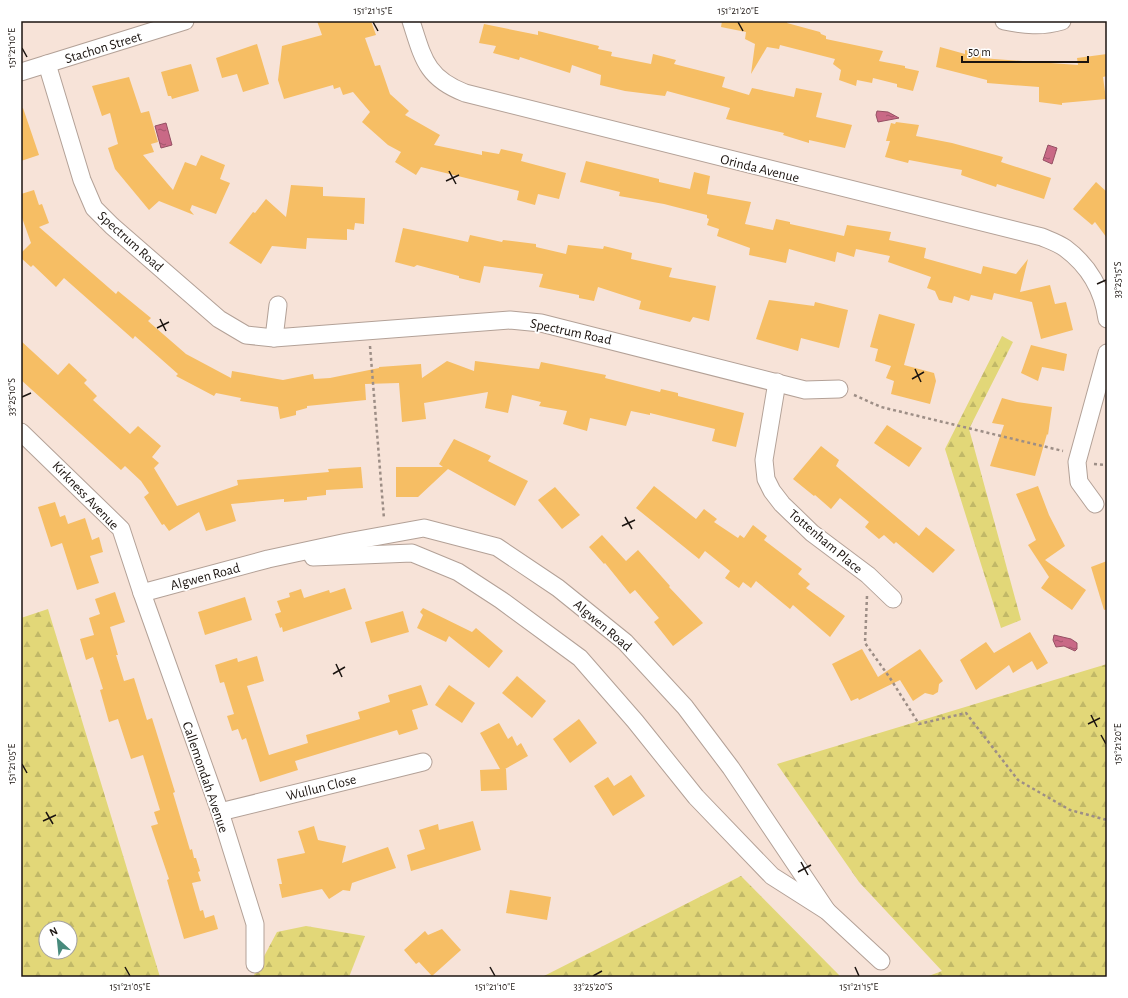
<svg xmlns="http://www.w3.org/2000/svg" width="1128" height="998" viewBox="0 0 1128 998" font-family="'Alegreya Sans',sans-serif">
<defs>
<pattern id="forest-firs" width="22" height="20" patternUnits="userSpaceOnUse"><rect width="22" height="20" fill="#e2d778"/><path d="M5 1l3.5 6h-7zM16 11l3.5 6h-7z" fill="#c1b867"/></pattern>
<pattern id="water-ripples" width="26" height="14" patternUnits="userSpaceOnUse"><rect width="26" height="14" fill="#c96986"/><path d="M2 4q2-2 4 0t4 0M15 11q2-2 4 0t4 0" fill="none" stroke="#a2556c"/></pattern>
</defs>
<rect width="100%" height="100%" fill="#f7e3d8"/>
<g fill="url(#forest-firs)" fill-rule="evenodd">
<polygon points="1002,336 1013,342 969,429 1021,620 1001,628 945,449"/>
<path d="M48,609L160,977H21V618ZM46,928H70V952H46Z"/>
<polygon points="1107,664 1107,977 926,977 942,971 859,882 777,764"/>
<polygon points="741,876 841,977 542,977"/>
<polygon points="306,926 365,936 349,977 253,977 277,932"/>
</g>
<g fill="url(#water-ripples)" stroke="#955063">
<polygon points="877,111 888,112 899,118 878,122 876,115"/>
<polygon points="166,123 172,145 161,148 155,126"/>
<polygon points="1048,145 1057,148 1052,164 1043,160"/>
<polygon points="1054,635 1071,639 1077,643 1077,649 1075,651 1064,646 1056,647 1053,640"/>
</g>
<g fill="#f6be64">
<polygon points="317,21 371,21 376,35 365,38 375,66 380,65 390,94 409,111 405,115 440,135 434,145 482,155 482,151 499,154 501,149 523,154 521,161 566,173 559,199 538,194 535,205 517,200 519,191 421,167 416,175 395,162 401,152 388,145 362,122 370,112 353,92 343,95 340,87 334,89 333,85 284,99 278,80 282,46 322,35"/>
<polygon points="722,21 787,21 787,23 820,32 821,34 826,36 826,39 883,51 879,61 905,66 905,68 919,71 913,91 897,87 897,84 873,78 872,83 857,80 856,86 839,80 841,70 833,64 835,59 780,45 779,49 767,47 751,74 755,44 745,39 746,32 721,27"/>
<polygon points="484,24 538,35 538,31 599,46 598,49 612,52 611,56 651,64 653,54 676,60 674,64 725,77 722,87 749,95 752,88 794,97 796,88 822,93 816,117 852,125 845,148 809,140 809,143 783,135 784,133 726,119 730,108 667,91 665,96 625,91 600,85 601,75 572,65 570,73 520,57 519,60 493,53 496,46 479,43"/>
<polygon points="257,44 269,84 243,92 237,74 222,78 216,58"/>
<polygon points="940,47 965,54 965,50 982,54 981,58 1078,65 1077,58 1107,54 1107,76 1103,77 1106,99 1062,103 1062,105 1039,102 1039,87 987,83 987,80 936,67"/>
<polygon points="191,64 199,91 172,99 171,96 168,96 161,72"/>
<polygon points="129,77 141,113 149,111 158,142 151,144 154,152 143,155 173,190 185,162 196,166 201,155 225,165 220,179 230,183 216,214 192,205 190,210 194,215 159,201 149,210 115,169 108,148 118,144 110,113 102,116 92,86"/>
<polygon points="23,108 39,155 21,161 21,109"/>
<polygon points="896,122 919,125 916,136 952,143 1003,157 1001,162 1051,178 1044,199 997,184 996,187 961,175 962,170 909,160 908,163 885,157 890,141 886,141 891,123 895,124"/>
<polygon points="586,161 659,179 659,182 690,189 694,172 710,176 707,194 751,202 745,224 773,230 776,219 790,222 790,224 844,236 847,225 891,232 889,240 926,248 924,258 981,274 983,266 1016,274 1028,259 1020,292 1050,285 1055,304 1066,302 1073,330 1041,339 1032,302 994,293 992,300 971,295 969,301 954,296 952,303 939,300 935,291 927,288 931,277 888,262 890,256 856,249 854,257 837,252 835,262 789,249 786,263 749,255 750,248 717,236 719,229 707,225 709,219 707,218 707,215 664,204 619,196 620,192 580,182"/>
<polygon points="1096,182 1107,192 1107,238 1095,222 1092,225 1073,209"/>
<polygon points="291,185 323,187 323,196 365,198 364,224 355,223 354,230 347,229 347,240 307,238 306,249 272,246 261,264 229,243 253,212 255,213 266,199 286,217"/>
<polygon points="34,190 39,205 42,204 49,223 39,227 116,294 118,291 151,318 148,321 186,354 231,378 232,371 283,380 313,374 314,379 330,378 379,368 379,367 421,364 422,378 447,361 474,371 475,361 539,369 541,362 606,375 605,378 660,392 661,389 678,393 678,396 744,413 736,447 712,441 715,429 650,413 650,415 631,411 626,426 590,418 587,431 563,424 567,411 539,406 541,402 512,395 508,413 485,408 488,392 424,403 426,419 402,422 399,383 365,384 366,400 307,406 307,408 296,411 296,415 280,419 278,407 240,401 241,398 216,393 214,396 176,376 178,374 135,336 133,339 64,278 56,287 33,265 31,267 21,258 21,253 31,243 21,215 21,194"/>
<polygon points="403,228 468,242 470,235 502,242 503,240 536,244 536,247 566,254 568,245 603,249 604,246 632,253 631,259 672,268 669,277 716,286 709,321 693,317 690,322 639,309 641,301 598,287 594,301 579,298 579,295 539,287 543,274 484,266 480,283 459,278 459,276 417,265 414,267 395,262"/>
<polygon points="769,300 814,306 815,302 848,310 839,348 801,338 798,351 756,339"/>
<polygon points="879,314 915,324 904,365 934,373 936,381 930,404 891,394 894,381 886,378 891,366 875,361 878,349 870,347"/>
<polygon points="21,341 58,375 69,363 87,380 84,383 97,396 93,400 130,434 138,426 161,446 152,457 159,463 154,468 177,506 238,485 237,480 329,472 328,469 361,467 363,488 326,490 326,495 307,497 307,500 284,502 284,499 231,504 236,521 206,531 199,512 169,531 164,524 162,525 144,497 149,493 141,481 125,466 121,470 21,380"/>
<polygon points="1031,345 1067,354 1064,371 1042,367 1038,381 1021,373"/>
<polygon points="1002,398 1017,402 1052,407 1048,435 1047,434 1035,476 990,466 1004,425 992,423"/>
<polygon points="887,425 922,448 909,467 874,443"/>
<polygon points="454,439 491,456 488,461 528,481 515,506 448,469 418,497 396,497 396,467 443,467 439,464"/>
<polygon points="821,446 839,460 836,466 919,536 926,527 955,550 933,573 896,542 894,544 884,535 879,539 865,527 869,522 840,498 831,509 815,495 814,496 793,479"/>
<polygon points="654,486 696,519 704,509 717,519 714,522 738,538 740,535 744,538 753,525 767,536 764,540 802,569 798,574 810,584 806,588 845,616 830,637 793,605 790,609 756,581 751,588 743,582 739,588 725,578 730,571 705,551 699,559 636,508"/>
<polygon points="1038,486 1049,515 1065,546 1045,560 1086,590 1072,610 1041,588 1049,577 1028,545 1036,540 1016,494"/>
<polygon points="555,487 580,515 562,529 538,500"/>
<polygon points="55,502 60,517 65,515 68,524 85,518 92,540 99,537 103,552 90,556 99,583 77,590 62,543 51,547 38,507"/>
<polygon points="602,535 626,561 638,550 670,586 669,587 703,623 673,646 654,622 659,618 635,590 630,594 605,563 604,564 589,547"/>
<polygon points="1107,561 1107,609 1104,610 1091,567"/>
<polygon points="345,588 352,609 283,632 282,627 280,628 275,614 281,612 277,601 290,597 289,593 301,589 304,598 329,590 330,593"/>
<polygon points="115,592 125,622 110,627 118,655 116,655 124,681 134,678 147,720 152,718 175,792 173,793 190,850 192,849 194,858 196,858 200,871 198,872 201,881 192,883 200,911 203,910 205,918 214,915 218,929 184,939 167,880 169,879 151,826 158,824 154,812 160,810 143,755 131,759 118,719 109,722 100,690 103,689 93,657 86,660 80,639 94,635 89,618 100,614 95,599"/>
<polygon points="245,597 252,620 205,635 198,612"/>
<polygon points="423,608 472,632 476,628 503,651 489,668 449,636 446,642 417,628 423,615 420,612"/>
<polygon points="403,611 409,632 371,643 365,622"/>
<polygon points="1030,632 1048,663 1037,670 1032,661 1013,673 1009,665 976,690 960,660 986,642 994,653"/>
<polygon points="862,649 878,677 920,649 943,681 939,684 938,692 933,695 925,693 913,701 900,680 859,700 858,698 851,701 832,664"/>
<polygon points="257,656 264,681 247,686 269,755 308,743 306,735 360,719 358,712 390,702 388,695 421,685 428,705 412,710 418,729 399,735 397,730 295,761 298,770 260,782 246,738 242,740 238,729 232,731 227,716 234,714 224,682 220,683 215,665 237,658 238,662"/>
<polygon points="517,676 546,701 532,718 502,693"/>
<polygon points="449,685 475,703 462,723 435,705"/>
<polygon points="579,719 597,743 570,763 553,739"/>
<polygon points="499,723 508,739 512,736 517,746 521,743 528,756 505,769 506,769 507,790 481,791 480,770 500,769 480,733"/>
<polygon points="631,775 645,796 613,816 594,786 608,777 614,786"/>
<polygon points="473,821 481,850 411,871 407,855 425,849 419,830 438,824 439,830"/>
<polygon points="314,826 318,840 346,846 342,863 388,847 396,868 352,883 350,891 343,890 329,899 322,889 282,898 279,884 282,884 277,859 305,853 298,831"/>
<polygon points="510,890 551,897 547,920 506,913"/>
<polygon points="442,929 461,950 432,976 419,962 416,964 404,950 425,931 428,935"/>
</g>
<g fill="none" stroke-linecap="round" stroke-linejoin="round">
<g stroke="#b3a197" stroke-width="19">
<g id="minor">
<path d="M411,21C423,58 426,78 465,93L1042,237C1049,240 1058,243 1065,248C1088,265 1103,290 1107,319"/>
<path d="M1004,21C1024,25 1042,27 1062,21"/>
<polyline points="47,64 82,180 94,208 112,226 219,319 246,335 274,338 510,320 541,323 805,390 839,389"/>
<polyline points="21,72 185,21"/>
<polyline points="274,338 278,305"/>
<polyline points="777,382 764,460 766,479 772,491 782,504 812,533 868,575 893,599"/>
<polyline points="21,432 121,529 142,593 220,812 255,924 255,964"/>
<polyline points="1095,504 1079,482 1077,462 1107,353"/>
<polyline points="313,557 412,553 458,572 501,600 580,658 635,721 696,797 772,876 827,911 881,961"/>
<polyline points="142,593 268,559 347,542 424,528 497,547 558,588 625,642 685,707 731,768 827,911"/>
<polyline points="220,812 423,762"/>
</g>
</g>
<g stroke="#9d8e86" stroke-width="2.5" stroke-dasharray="3 3" stroke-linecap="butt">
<polyline points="370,346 384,519"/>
<polyline points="854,395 881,407 1063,451"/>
<polyline points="1094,464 1107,465"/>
<polyline points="867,596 865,643 890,678 919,724 966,713 1018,780 1070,810 1107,820"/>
</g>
<use href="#minor" stroke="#fff" stroke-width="17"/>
</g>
<path fill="none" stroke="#1c1511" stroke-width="1.5" d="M373,22L378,31M738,22L743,31M22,48L27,57M449,171L456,184M446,181L459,175M1097,284L1106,280M160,319L166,331M157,328L169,322M915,369L921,382M912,379L924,372M22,397L31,393M625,517L632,529M622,526L635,520M336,664L342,677M333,674L345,667M1091,715L1097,727M1088,724L1100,718M1101,735L1106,744M22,764L27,773M46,812L53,824M43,821L56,815M801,862L808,875M798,872L811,865M125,967L130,976M490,967L495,976M855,967L859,976M593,976L602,971"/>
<g text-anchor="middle" stroke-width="4" stroke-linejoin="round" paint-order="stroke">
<g font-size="14" fill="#1c1511" stroke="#fff">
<text transform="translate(103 47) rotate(-17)" y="5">Stachon Street</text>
<text transform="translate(760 168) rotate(14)" y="5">Orinda Avenue</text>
<text transform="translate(131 241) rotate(42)" y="5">Spectrum Road</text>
<text transform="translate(571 331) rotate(12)" y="5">Spectrum Road</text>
<text transform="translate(86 495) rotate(46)" y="5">Kirkness Avenue</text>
<text transform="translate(826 541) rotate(40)" y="5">Tottenham Place</text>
<text transform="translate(205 576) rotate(-15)" y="5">Algwen Road</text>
<text transform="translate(603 625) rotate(40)" y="5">Algwen Road</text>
<text transform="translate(206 777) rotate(71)" y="5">Callemondah Avenue</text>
<text transform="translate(321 787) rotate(-14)" y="5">Wullun Close</text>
</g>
</g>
<rect width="1128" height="998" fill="none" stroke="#ffffff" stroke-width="44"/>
<g transform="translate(58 940) rotate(333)"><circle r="19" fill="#ffffff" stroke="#a4a1a0"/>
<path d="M0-3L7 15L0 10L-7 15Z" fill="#478a7c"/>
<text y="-6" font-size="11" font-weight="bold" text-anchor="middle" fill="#1c1511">N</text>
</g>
<path d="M962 56v6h126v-6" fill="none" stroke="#1c1511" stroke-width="2"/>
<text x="968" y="56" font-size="12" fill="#1c1511" stroke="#ffffff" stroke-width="3" paint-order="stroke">50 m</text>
<rect x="22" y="22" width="1084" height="954" fill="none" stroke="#1c1511" stroke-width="1.5"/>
<g font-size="10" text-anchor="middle" fill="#1c1511">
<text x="373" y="14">151°21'15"E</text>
<text x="738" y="14">151°21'20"E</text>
<text transform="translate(11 48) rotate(-90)" y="4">151°21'10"E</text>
<text transform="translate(1117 280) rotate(-90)" y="4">33°25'15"S</text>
<text transform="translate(11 397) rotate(-90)" y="4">33°25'10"S</text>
<text transform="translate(1117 744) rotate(-90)" y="4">151°21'20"E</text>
<text transform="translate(11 764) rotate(-90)" y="4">151°21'05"E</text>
<text x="130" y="990">151°21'05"E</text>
<text x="495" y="990">151°21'10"E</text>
<text x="593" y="990">33°25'20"S</text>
<text x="859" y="990">151°21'15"E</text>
</g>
</svg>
